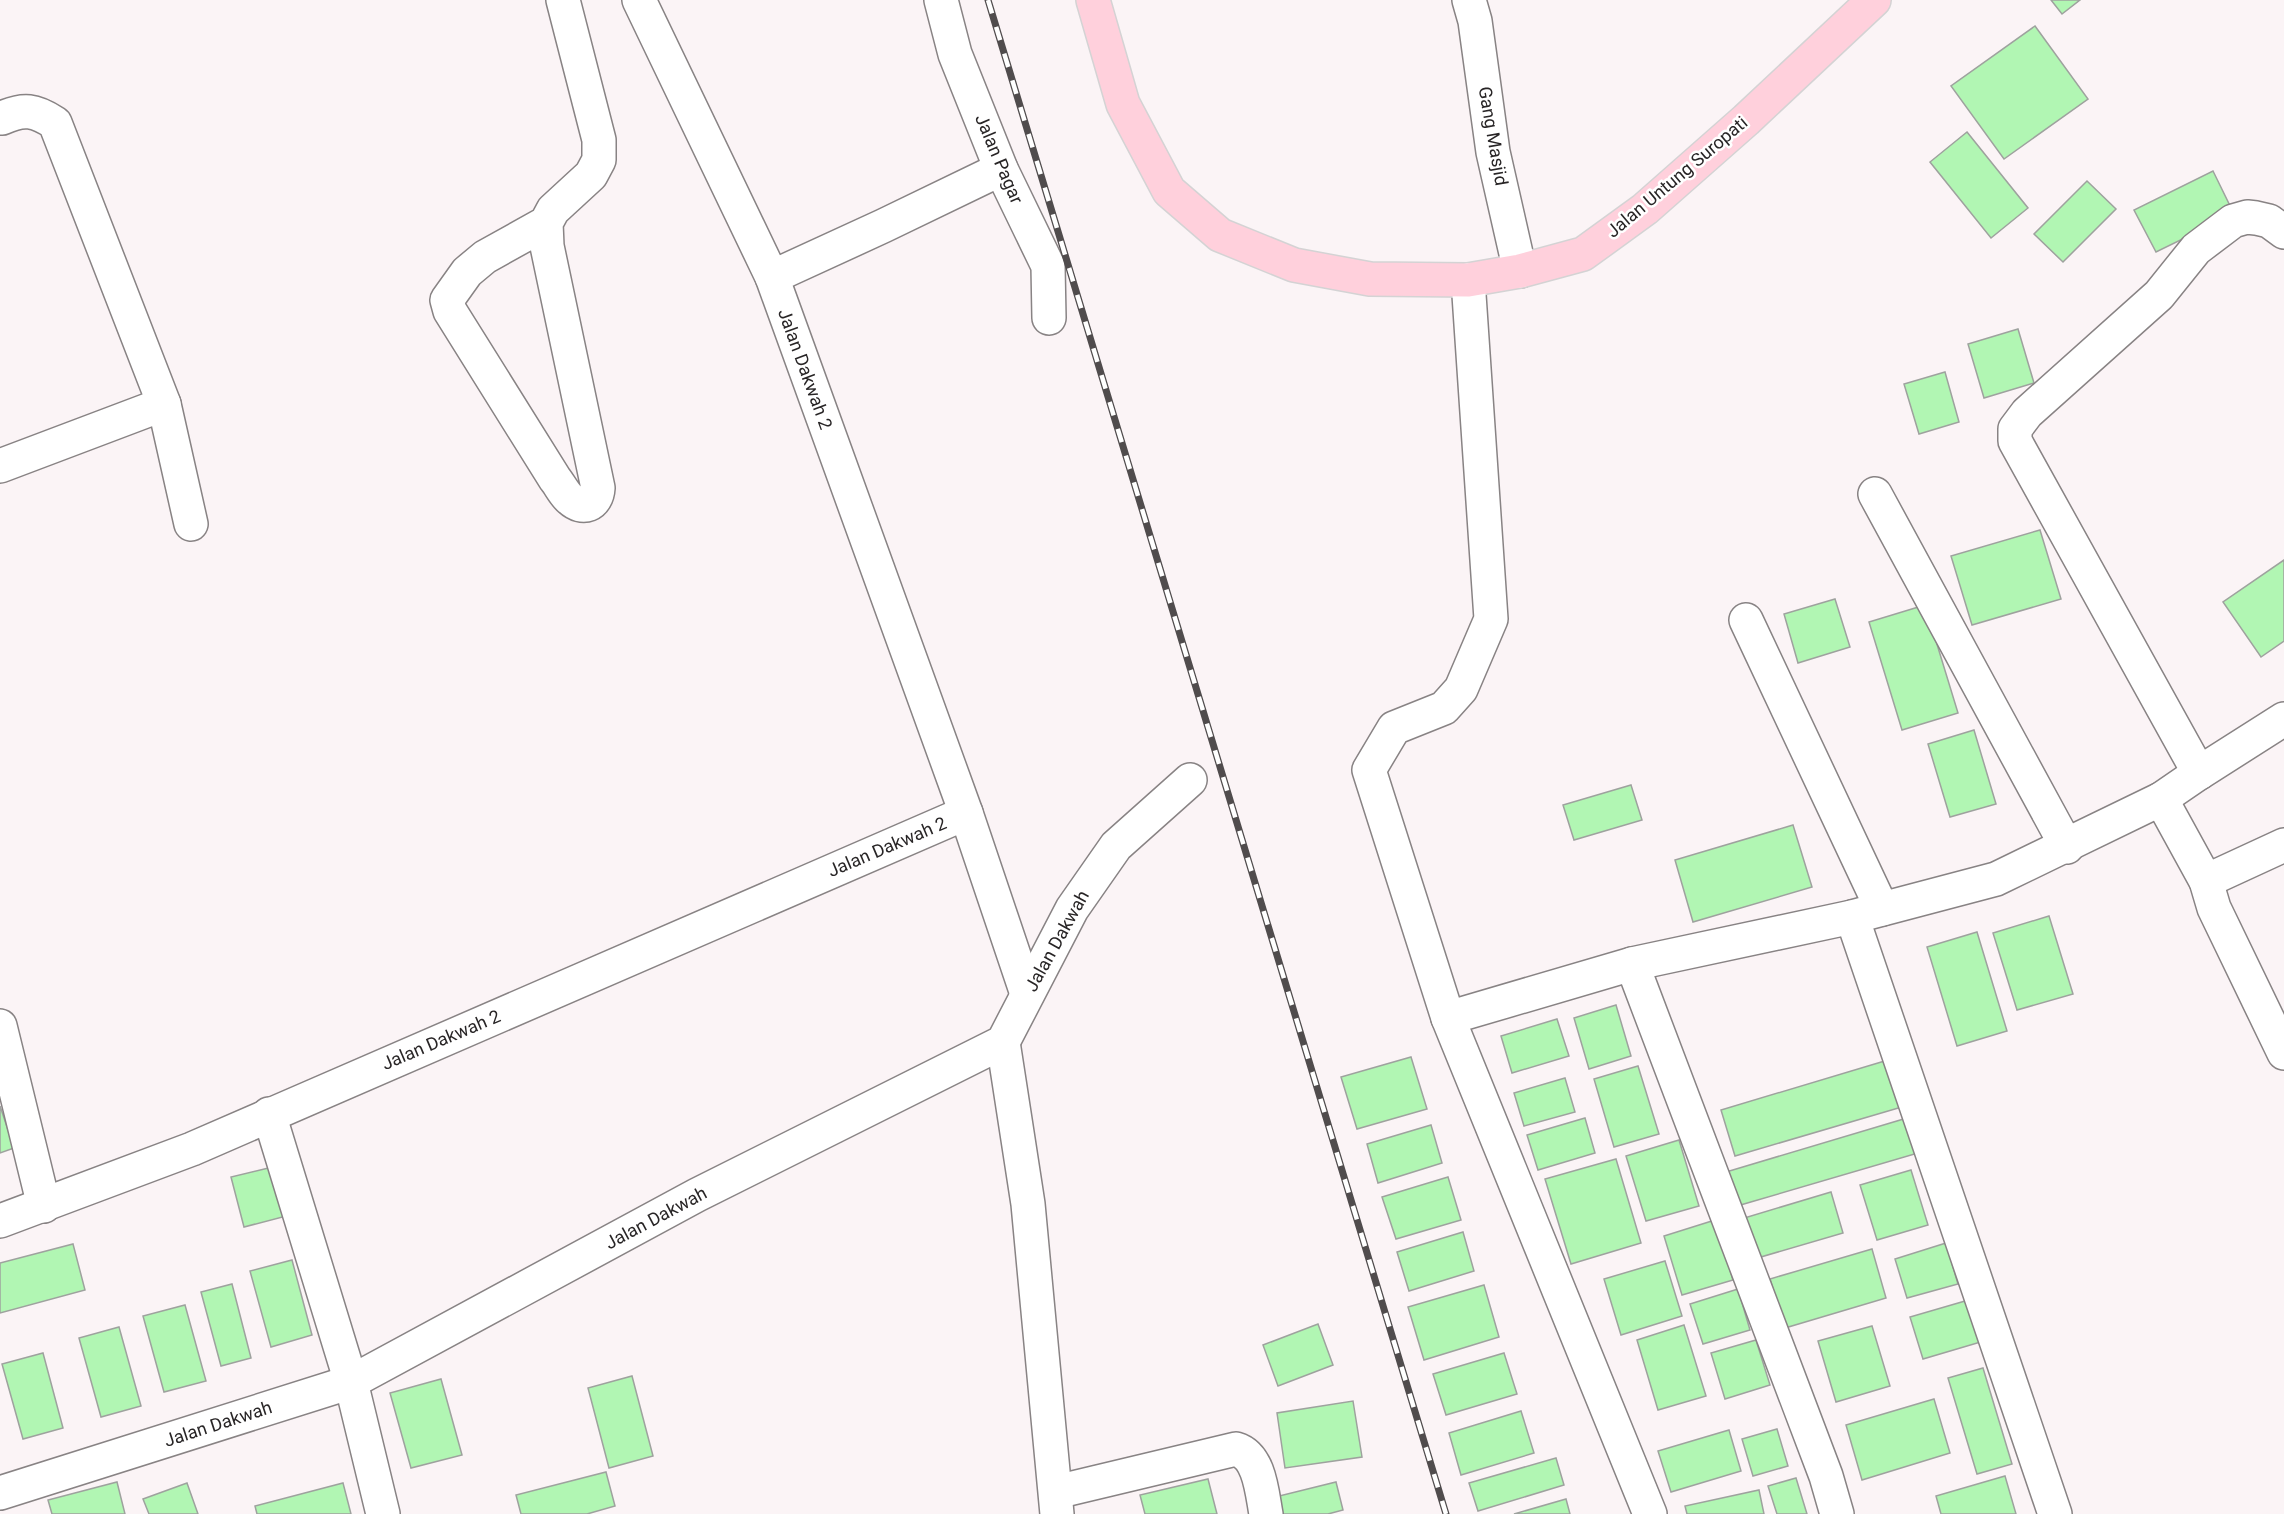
<svg xmlns="http://www.w3.org/2000/svg" width="2284" height="1514" viewBox="0 0 2284 1514" font-family="Roboto,sans-serif">
<rect width="100%" height="100%" fill="#fbf4f6"/>
<g fill="#b1f6b3" stroke="#9ea29e" stroke-width="1.5">
<polygon points="2051,0 2080,0 2062,14"/>
<polygon points="2035,26 2088,99 2004,159 1951,86"/>
<polygon points="1967,132 2028,208 1991,238 1930,162"/>
<polygon points="2213,171 2234,214 2156,252 2134,210"/>
<polygon points="2087,181 2116,209 2063,262 2034,234"/>
<polygon points="2018,329 2034,383 1984,398 1968,344"/>
<polygon points="1945,372 1959,422 1919,434 1904,384"/>
<polygon points="2040,530 2061,599 1972,625 1951,556"/>
<polygon points="2284,560 2284,641 2261,657 2223,602"/>
<polygon points="1835,599 1850,647 1798,663 1784,614"/>
<polygon points="1925,605 1958,713 1902,730 1869,622"/>
<polygon points="1974,730 1996,804 1950,817 1928,744"/>
<polygon points="1631,785 1642,820 1574,840 1563,805"/>
<polygon points="1793,825 1812,887 1693,922 1675,860"/>
<polygon points="2049,916 2073,994 2017,1010 1993,933"/>
<polygon points="1977,932 2007,1031 1957,1046 1927,947"/>
<polygon points="1616,1005 1631,1056 1589,1069 1574,1018"/>
<polygon points="1557,1019 1569,1056 1512,1073 1501,1036"/>
<polygon points="1411,1057 1427,1109 1357,1129 1341,1077"/>
<polygon points="1898,1057 1912,1104 1735,1156 1721,1110"/>
<polygon points="1638,1066 1659,1134 1614,1147 1594,1079"/>
<polygon points="1565,1078 1575,1112 1524,1126 1514,1093"/>
<polygon points="0,1106 14,1148 0,1153"/>
<polygon points="1585,1118 1595,1153 1538,1170 1527,1135"/>
<polygon points="1907,1118 1918,1153 1737,1206 1726,1172"/>
<polygon points="1431,1125 1442,1163 1378,1183 1367,1144"/>
<polygon points="1679,1140 1699,1206 1646,1221 1626,1156"/>
<polygon points="1616,1159 1641,1243 1571,1264 1545,1179"/>
<polygon points="281,1165 294,1214 244,1227 231,1177"/>
<polygon points="1911,1170 1928,1225 1877,1240 1860,1185"/>
<polygon points="1448,1177 1461,1220 1396,1239 1382,1197"/>
<polygon points="1831,1192 1843,1233 1754,1259 1741,1219"/>
<polygon points="1715,1220 1733,1280 1682,1295 1664,1236"/>
<polygon points="1463,1232 1474,1271 1409,1291 1397,1252"/>
<polygon points="1946,1243 1958,1284 1907,1298 1895,1259"/>
<polygon points="73,1244 85,1290 0,1313 0,1263"/>
<polygon points="1872,1249 1886,1298 1785,1328 1770,1279"/>
<polygon points="292,1260 312,1335 271,1347 250,1271"/>
<polygon points="1665,1261 1682,1316 1621,1335 1604,1279"/>
<polygon points="232,1284 251,1358 221,1366 201,1292"/>
<polygon points="1484,1285 1499,1337 1424,1360 1408,1307"/>
<polygon points="1738,1289 1750,1330 1703,1344 1690,1304"/>
<polygon points="1972,1299 1984,1341 1923,1359 1910,1317"/>
<polygon points="185,1305 206,1381 164,1392 143,1316"/>
<polygon points="1318,1324 1333,1365 1278,1386 1263,1345"/>
<polygon points="1684,1325 1706,1396 1658,1410 1637,1340"/>
<polygon points="1872,1326 1890,1386 1836,1402 1818,1341"/>
<polygon points="119,1327 141,1406 101,1417 79,1338"/>
<polygon points="1756,1340 1770,1385 1725,1399 1711,1353"/>
<polygon points="43,1353 63,1428 23,1439 2,1364"/>
<polygon points="1504,1353 1517,1394 1446,1415 1433,1374"/>
<polygon points="1983,1368 2012,1464 1977,1474 1948,1378"/>
<polygon points="632,1376 653,1456 609,1468 588,1388"/>
<polygon points="441,1379 462,1455 411,1468 390,1393"/>
<polygon points="1934,1399 1950,1453 1862,1480 1846,1425"/>
<polygon points="1353,1401 1362,1457 1285,1468 1277,1413"/>
<polygon points="1521,1411 1534,1453 1461,1475 1449,1433"/>
<polygon points="1777,1429 1788,1466 1753,1476 1742,1439"/>
<polygon points="1729,1430 1741,1471 1671,1492 1658,1451"/>
<polygon points="1556,1458 1564,1485 1478,1511 1469,1483"/>
<polygon points="606,1472 615,1506 587,1514 521,1514 516,1495"/>
<polygon points="2005,1476 2016,1514 1941,1514 1936,1496"/>
<polygon points="1796,1478 1807,1514 1777,1514 1768,1486"/>
<polygon points="1208,1479 1217,1514 1145,1514 1140,1495"/>
<polygon points="117,1482 125,1514 52,1514 48,1500"/>
<polygon points="1336,1482 1343,1510 1328,1514 1275,1514 1271,1498"/>
<polygon points="187,1483 198,1514 149,1514 143,1499"/>
<polygon points="343,1483 351,1514 257,1514 255,1506"/>
<polygon points="1759,1490 1764,1514 1687,1514 1685,1506"/>
<polygon points="1566,1499 1570,1514 1514,1514"/>
</g>
<g fill="none" stroke-linecap="round" stroke-linejoin="round">
<g stroke="#888384" stroke-width="36">
<g id="minor">
<polyline points="639,0 772,277 966,813 1027,994"/>
<polyline points="941,0 955,54 1001,169 1048,266 1049,318"/>
<polyline points="1469,0 1475,21 1493,152 1520,271"/>
<path d="M546,223L485,257L467,272L447,300L450,311L555,479C560,485 564,494 570,499C583,511 597,505 598,488L547,246L546,223L553,210L591,175L599,160V140L563,0"/>
<polyline points="772,277 883,226 1001,169"/>
<polyline points="1468,280 1491,619 1461,689 1444,708 1394,728 1369,770 1448,1018 1650,1514"/>
<polyline points="164,404 191,524"/>
<path d="M0,466L164,404L55,123C35,110 24,108 2,118"/>
<polyline points="1875,494 2067,847"/>
<polyline points="1746,620 1882,909"/>
<polyline points="2199,773 2015,441 2015,429 2027,413 2159,295 2196,249 2233,221 2247,217 2256,218 2269,221 2284,232"/>
<polyline points="2161,799 2206,881 2214,908 2284,1053"/>
<polyline points="2206,881 2284,845"/>
<polyline points="1852,917 2055,1514"/>
<polyline points="1632,964 1826,1476 1837,1514"/>
<polyline points="1448,1018 1632,964 1852,917 1996,879 2161,799 2199,773 2284,719"/>
<polyline points="0,1026 44,1206"/>
<polyline points="1003,1042 1028,1204 1057,1514"/>
<polyline points="269,1114 351,1382 383,1514"/>
<polyline points="0,1221 192,1149 966,813"/>
<path d="M1056,1492L1236,1449C1260,1456 1262,1493 1266,1514"/>
<polyline points="0,1493 351,1382 697,1195 1003,1042 1072,909 1116,846 1190,780"/>
</g>
</g>
<g stroke="#d4d3d4" stroke-width="36">
<polyline id="major" points="1093,0 1123,104 1169,191 1220,235 1294,265 1370,279 1468,280 1520,271 1583,254 1645,209 1746,120 1874,0"/>
</g>
<use href="#minor" stroke="#fff" stroke-width="33"/>
<use href="#major" stroke="#ffd0dc" stroke-width="33"/>
<g stroke="#504c4d" stroke-width="7">
<polyline id="rail" points="988,0 1446,1514"/>
</g>
<use href="#rail" stroke="#fff" stroke-width="4.5" stroke-dasharray="14" stroke-linecap="butt"/>
</g>
<g text-anchor="middle" stroke-width="5" stroke-linejoin="round" paint-order="stroke">
<g font-size="18" fill="#282526" stroke="#fff">
<text transform="translate(1493 136) rotate(80)" y="6">Gang Masjid</text>
<text transform="translate(999 159) rotate(67)" y="6">Jalan Pagar</text>
<text transform="translate(1677 177) rotate(-40)" y="6">Jalan Untung Suropati</text>
<text transform="translate(805 369) rotate(70)" y="6">Jalan Dakwah 2</text>
<text transform="translate(887 847) rotate(-23)" y="6">Jalan Dakwah 2</text>
<text transform="translate(1057 941) rotate(-61)" y="6">Jalan Dakwah</text>
<text transform="translate(441 1040) rotate(-23)" y="6">Jalan Dakwah 2</text>
<text transform="translate(656 1218) rotate(-28)" y="6">Jalan Dakwah</text>
<text transform="translate(218 1424) rotate(-18)" y="6">Jalan Dakwah</text>
</g>
</g>
</svg>
